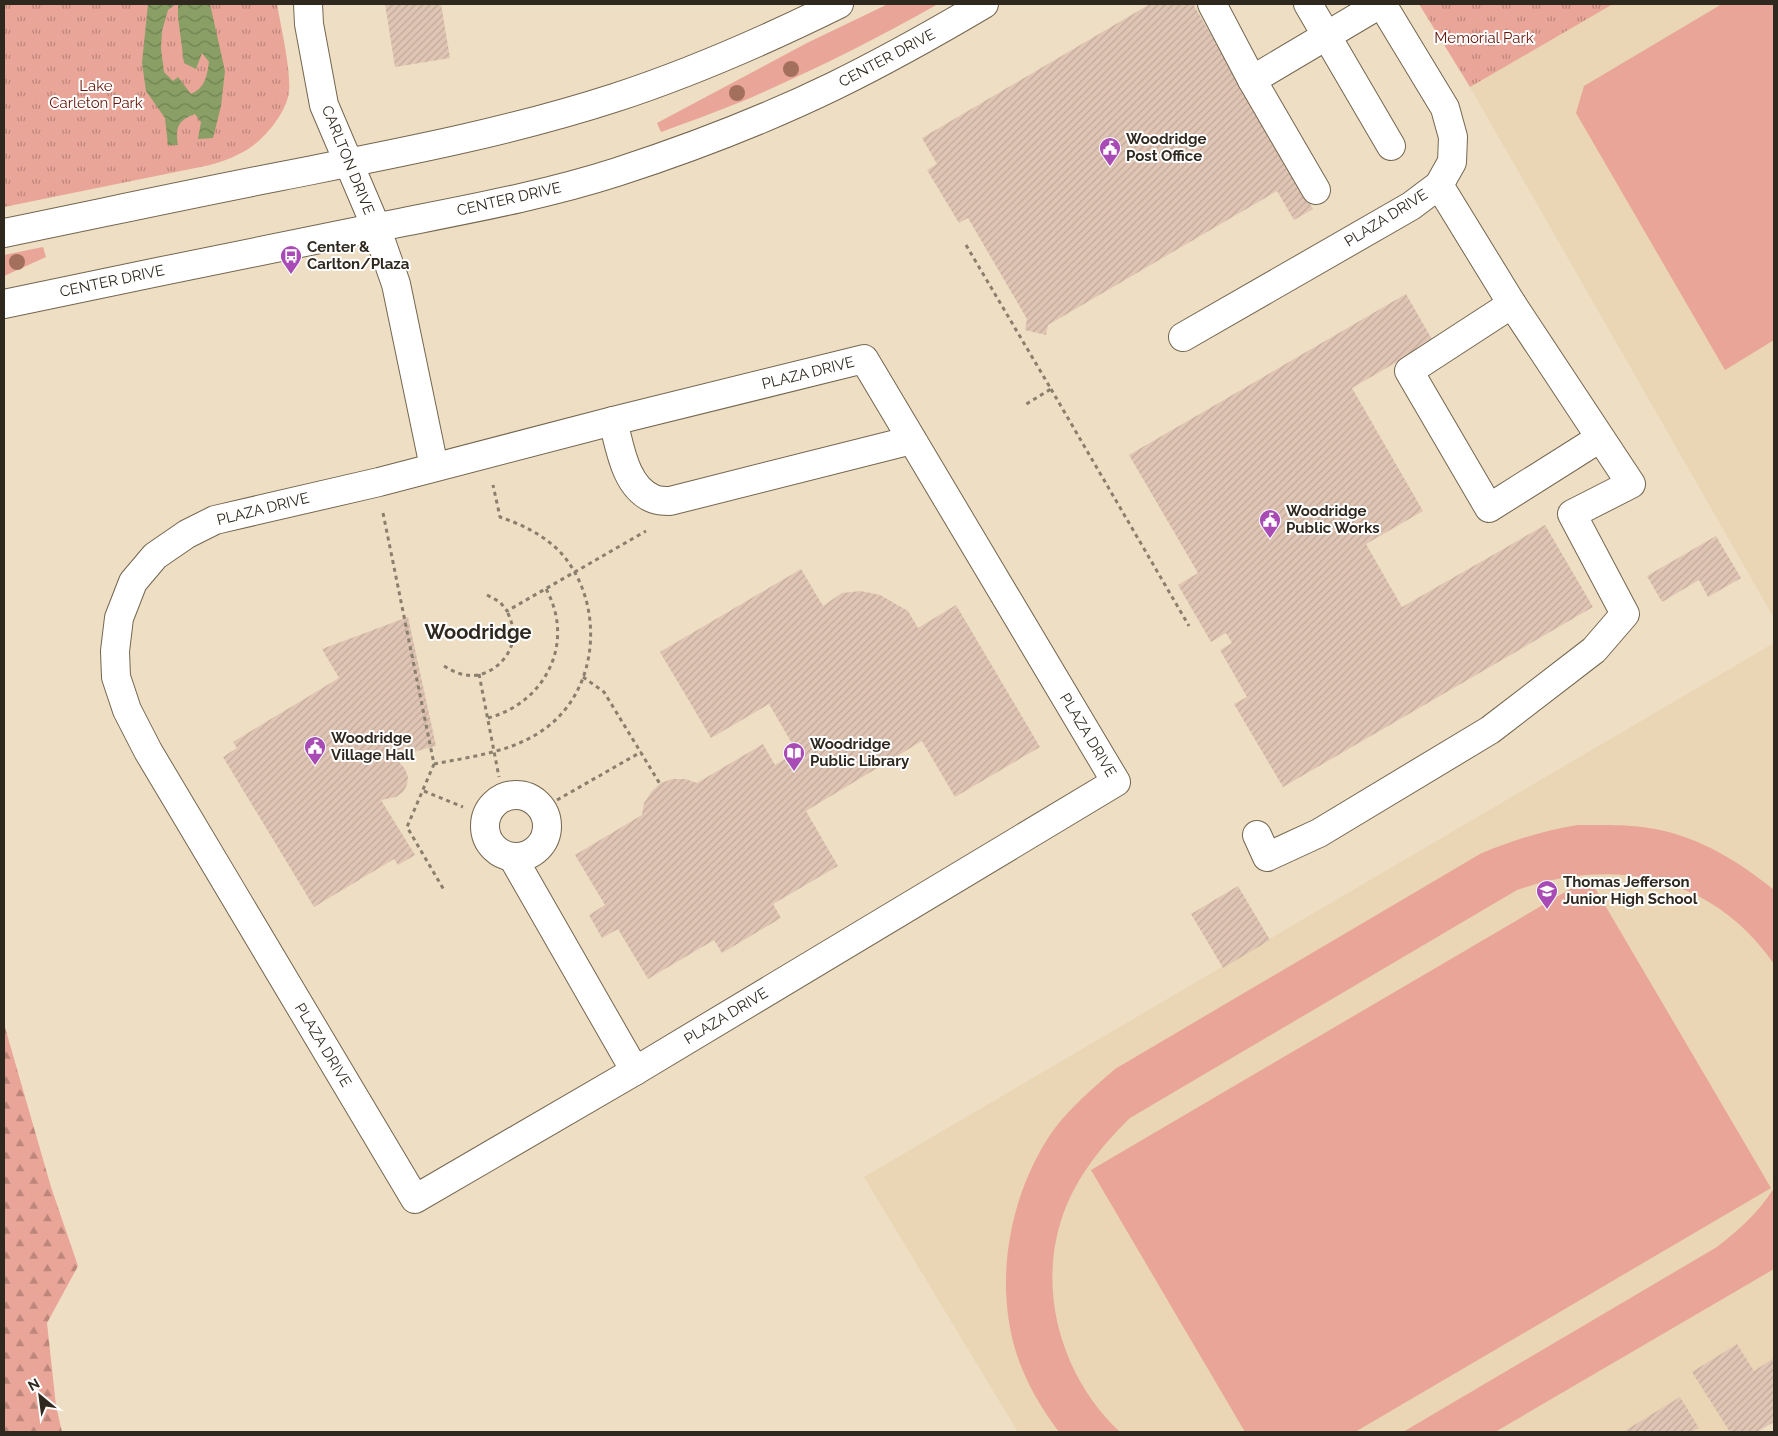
<svg xmlns="http://www.w3.org/2000/svg" width="1778" height="1436" viewBox="0 0 1778 1436" font-family="Raleway,sans-serif">
<defs>
<pattern id="forest-firs" width="22" height="20" patternUnits="userSpaceOnUse" patternTransform="scale(1.25)"><rect width="22" height="20" fill="#e9a597"/><path d="M5 1l3.5 6h-7zM16 11l3.5 6h-7z" fill="#bd867b"/></pattern>
<pattern id="park-tufts" width="24" height="20" patternUnits="userSpaceOnUse" patternTransform="scale(1.25)"><rect width="24" height="20" fill="#e9a597"/><path d="M3 7l-1-3M5 7V3M7 7l1-3M15 17l-1-3M17 17v-4M19 17l1-3" fill="none" stroke="#bd867b"/></pattern>
<pattern id="water-waves" width="16" height="10" patternUnits="userSpaceOnUse" patternTransform="scale(1.25)"><rect width="16" height="10" fill="#899f65"/><path d="M0 5q4-4 8 0t8 0" fill="none" stroke="#708253"/></pattern>
<pattern id="building-hatch" width="6" height="6" patternUnits="userSpaceOnUse" patternTransform="scale(1.25)"><rect width="6" height="6" fill="#e0c5b4"/><path d="M-1 1l2-2M0 6l6-6M5 7l2-2" fill="none" stroke="#c0a99a"/></pattern>
</defs>
<rect width="100%" height="100%" fill="#eedec4"/>
<g fill="#ead5b4">
<polygon points="1613,4 1774,4 1774,618 1470,87"/>
<polygon points="1774,643 1774,1421 1756,1432 1018,1432 864,1177"/>
</g>
<g fill="#e9a597">
<path d="M888,4H938C875,40 810,72 743,101C716,112 688,122 661,132L657,123L807,43Z"/>
<polygon points="1722,4 1774,4 1774,340 1725,370 1576,113 1584,86"/>
<polygon points="43,247 46,257 4,276 4,255"/>
<path d="M1578,825C1604,825 1631,824 1655,829C1699,837 1740,862 1774,890V964C1713,876 1615,856 1517,890L1130,1118C1099,1148 1072,1183 1060,1224C1038,1298 1065,1381 1120,1432H1059C1041,1408 1025,1381 1016,1352C995,1284 1008,1204 1045,1143C1062,1114 1090,1091 1115,1069L1480,854C1513,840 1542,831 1578,825Z"/>
<polygon points="1589,878 1771,1188 1355,1432 1245,1432 1091,1170"/>
<path d="M1774,1188V1269L1495,1432H1403L1717,1247C1740,1229 1758,1213 1774,1188Z"/>
</g>
<polygon fill="url(#forest-firs)" points="4,1024 51,1187 78,1266 47,1323 56,1406 62,1432 4,1432"/>
<g fill="url(#park-tufts)">
<path d="M4,4H277C281,28 291,69 289,92C286,115 260,145 239,154C230,159 220,162 210,165L4,207Z"/>
<polygon points="1419,4 1613,4 1470,87"/>
</g>
<path fill="url(#water-waves)" d="M148,4H176L168,10L162,31L161,49L164,72L173,81L178,77L191,94C205,88 207,76 209,62L202,53L196,69L184,63L178,17V4H210L225,71L221,106L213,138L198,139L201,122L195,114C178,120 175,128 178,145H168L165,118L146,91L142,63Z"/>
<g fill="url(#building-hatch)">
<polygon points="385,4 441,4 450,58 395,67"/>
<polygon points="1150,4 1193,4 1313,209 1294,220 1277,191 1048,325 1046,335 1025,330 1027,319 968,218 959,223 927,170 937,164 922,138"/>
<polygon points="1406,294 1433,341 1352,388 1423,511 1366,544 1402,607 1545,525 1593,607 1283,787 1234,704 1247,697 1220,650 1232,643 1226,633 1211,642 1178,585 1198,573 1129,455"/>
<polygon points="1716,536 1741,578 1708,597 1699,580 1662,602 1647,576"/>
<polygon points="801,569 823,606 842,593 861,591 880,595 908,611 918,628 956,605 1040,747 955,797 922,741 806,811 838,866 773,904 781,918 722,953 714,940 648,979 618,929 602,938 589,915 605,905 575,855 642,815 644,803 652,791 661,783 672,779 685,779 697,783 763,744 775,765 797,752 769,704 711,738 660,652"/>
<polygon points="408,617 436,746 390,758 399,762 405,769 408,777 407,785 403,792 396,797 381,800 415,855 398,865 394,859 314,907 223,757 237,748 233,742 339,678 322,649"/>
<polygon points="1238,886 1270,940 1223,968 1191,914"/>
<polygon points="1737,1344 1754,1371 1774,1358 1774,1422 1757,1432 1730,1432 1692,1372"/>
<polygon points="1680,1397 1699,1428 1691,1432 1623,1432"/>
</g>
<g fill="none" stroke-linecap="round" stroke-linejoin="round">
<g stroke="#74664f" stroke-width="30">
<g id="minor">
<polyline points="308,4 309,24 324,105 376,227 396,284 434,467"/>
<polyline points="1212,4 1252,80 1380,4"/>
<polyline points="1308,4 1391,146"/>
<polyline points="1252,80 1316,190"/>
<path d="M4,233C97,214 189,194 282,176C393,154 506,133 614,98C691,73 766,40 839,4"/>
<path d="M4,304C122,279 241,255 359,231C445,213 533,199 617,172C691,148 764,120 834,86C885,61 935,33 984,4"/>
<polyline points="1512,304 1409,371 1489,508 1600,438"/>
<polyline points="1183,337 1411,206 1439,185 1452,162 1453,137 1445,108 1382,4"/>
<polygon points="864,359 1116,782 635,1071 415,1199 148,751 127,710 116,677 115,651 119,618 133,582 155,556 187,534 215,520 379,482 613,421"/>
<path d="M613,421C620,447 625,488 654,499C659,501 665,501 670,501L912,440"/>
<circle cx="516" cy="826" r="31"/>
<polyline points="1257,835 1267,857 1319,833 1490,730 1594,650 1625,614 1572,514 1631,484 1512,304 1439,185"/>
<polyline points="513,858 635,1071"/>
</g>
</g>
<g stroke="#8a7f6d" stroke-width="3" stroke-dasharray="4 4" stroke-linecap="butt">
<polyline points="966,245 1051,389 1023,406"/>
<polyline points="1051,389 1189,626"/>
<polyline points="383,513 434,764 407,827 444,890"/>
<polyline points="487,595 500,602 507,611 646,531"/>
<path d="M444,666C451,670 458,674 466,675C488,679 511,659 513,638C514,628 511,620 507,611"/>
<polyline points="479,674 499,777"/>
<polyline points="583,677 604,692 660,784"/>
<path d="M488,718C545,703 576,643 546,589"/>
<path d="M434,764C475,756 519,751 551,724C601,682 603,600 561,553C544,535 523,525 500,517L493,485"/>
<polyline points="424,791 463,807"/>
<polyline points="557,800 641,752"/>
</g>
<use href="#minor" stroke="#fff" stroke-width="28"/>
</g>
<g fill="#a3705d">
<circle cx="791" cy="69" r="8"/>
<circle cx="737" cy="93" r="8"/>
<circle cx="17" cy="262" r="8"/>
</g>
<defs>
<g id="civic-pin" transform="scale(1.125)"><path d="M0 17L-7.5 6A9.5 9.5 0 1 1 7.5 6Z" fill="#a84bb5" stroke="#fff"/><path d="M-.6-6.5H3V-4.5H.6V-3L4-1V1h2V6H-6V1h2V-1L-.6-3ZM-1.2 2.5V6h2.4V2.5Z" fill="#fff"/></g>
<g id="bus-pin" transform="scale(1.125)"><path d="M0 17L-7.5 6A9.5 9.5 0 1 1 7.5 6Z" fill="#a84bb5" stroke="#fff"/><path d="M-5-6H5V4H4V6H2V4H-2V6H-4V4H-5ZM-3.5-4V0h7V-4ZM-3.5 1.2v1.5H-2V1.2ZM2 1.2v1.5H3.5V1.2Z" fill="#fff"/></g>
<g id="library-pin" transform="scale(1.125)"><path d="M0 17L-7.5 6A9.5 9.5 0 1 1 7.5 6Z" fill="#a84bb5" stroke="#fff"/><path d="M-6-4Q-3-5.5-.7-3.5V5Q-3 3-6 4ZM6-4Q3-5.5 .7-3.5V5Q3 3 6 4Z" fill="#fff"/></g>
<g id="school-pin" transform="scale(1.125)"><path d="M0 17L-7.5 6A9.5 9.5 0 1 1 7.5 6Z" fill="#a84bb5" stroke="#fff"/><path d="M0-5L7-2L0 1L-7-2ZM-4 1L0 2.5L4 1V4Q0 6-4 4Z" fill="#fff"/></g>
</defs>
<g fill-rule="evenodd">
<use href="#civic-pin" x="1110" y="148"/>
<use href="#bus-pin" x="291" y="256"/>
<use href="#civic-pin" x="1270" y="520"/>
<use href="#civic-pin" x="315" y="747"/>
<use href="#library-pin" x="794" y="753"/>
<use href="#school-pin" x="1547" y="891"/>
</g>
<g text-anchor="middle" stroke-width="4" stroke-linejoin="round" paint-order="stroke">
<g font-size="15" fill="#661608" stroke="#fff">
<text x="1484" y="43">Memorial Park</text>
<text x="96" y="91">Lake<tspan x="96" dy="17">Carleton Park</tspan></text>
</g>
<g font-size="15" fill="#2f281e" stroke="#fff">
<text transform="translate(887 58) rotate(-28)" y="5">CENTER DRIVE</text>
<text transform="translate(348 160) rotate(68)" y="5">CARLTON DRIVE</text>
<text transform="translate(509 199) rotate(-13)" y="5">CENTER DRIVE</text>
<text transform="translate(1386 218) rotate(-32)" y="5">PLAZA DRIVE</text>
<text transform="translate(112 281) rotate(-12)" y="5">CENTER DRIVE</text>
<text transform="translate(808 373) rotate(-14)" y="5">PLAZA DRIVE</text>
<text transform="translate(263 509) rotate(-14)" y="5">PLAZA DRIVE</text>
<text transform="translate(1088 735) rotate(59)" y="5">PLAZA DRIVE</text>
<text transform="translate(726 1016) rotate(-31)" y="5">PLAZA DRIVE</text>
<text transform="translate(323 1045) rotate(59)" y="5">PLAZA DRIVE</text>
</g>
<g font-size="15" font-weight="bold" fill="#2f281e" stroke="#fff" text-anchor="start">
<text x="1126" y="144">Woodridge<tspan x="1126" dy="17">Post Office</tspan></text>
<text x="307" y="252">Center &amp;<tspan x="307" dy="17">Carlton/Plaza</tspan></text>
<text x="1286" y="516">Woodridge<tspan x="1286" dy="17">Public Works</tspan></text>
<text x="331" y="743">Woodridge<tspan x="331" dy="17">Village Hall</tspan></text>
<text x="810" y="749">Woodridge<tspan x="810" dy="17">Public Library</tspan></text>
<text x="1563" y="887">Thomas Jefferson<tspan x="1563" dy="17">Junior High School</tspan></text>
</g>
<g font-size="20" font-weight="bold" fill="#2f281e" stroke="#fff">
<text x="478" y="639">Woodridge</text>
</g>
</g>
<rect width="1778" height="1436" fill="none" stroke="#2f281e" stroke-width="10"/>
<g transform="translate(40 1396) rotate(331)" stroke="#ffffff" stroke-width="4" paint-order="stroke">
<path d="M0-4L9 19L0 12L-9 19Z" fill="#2f281e"/>
<text y="-8" font-size="14" font-weight="bold" text-anchor="middle" fill="#2f281e">N</text>
</g>
</svg>
